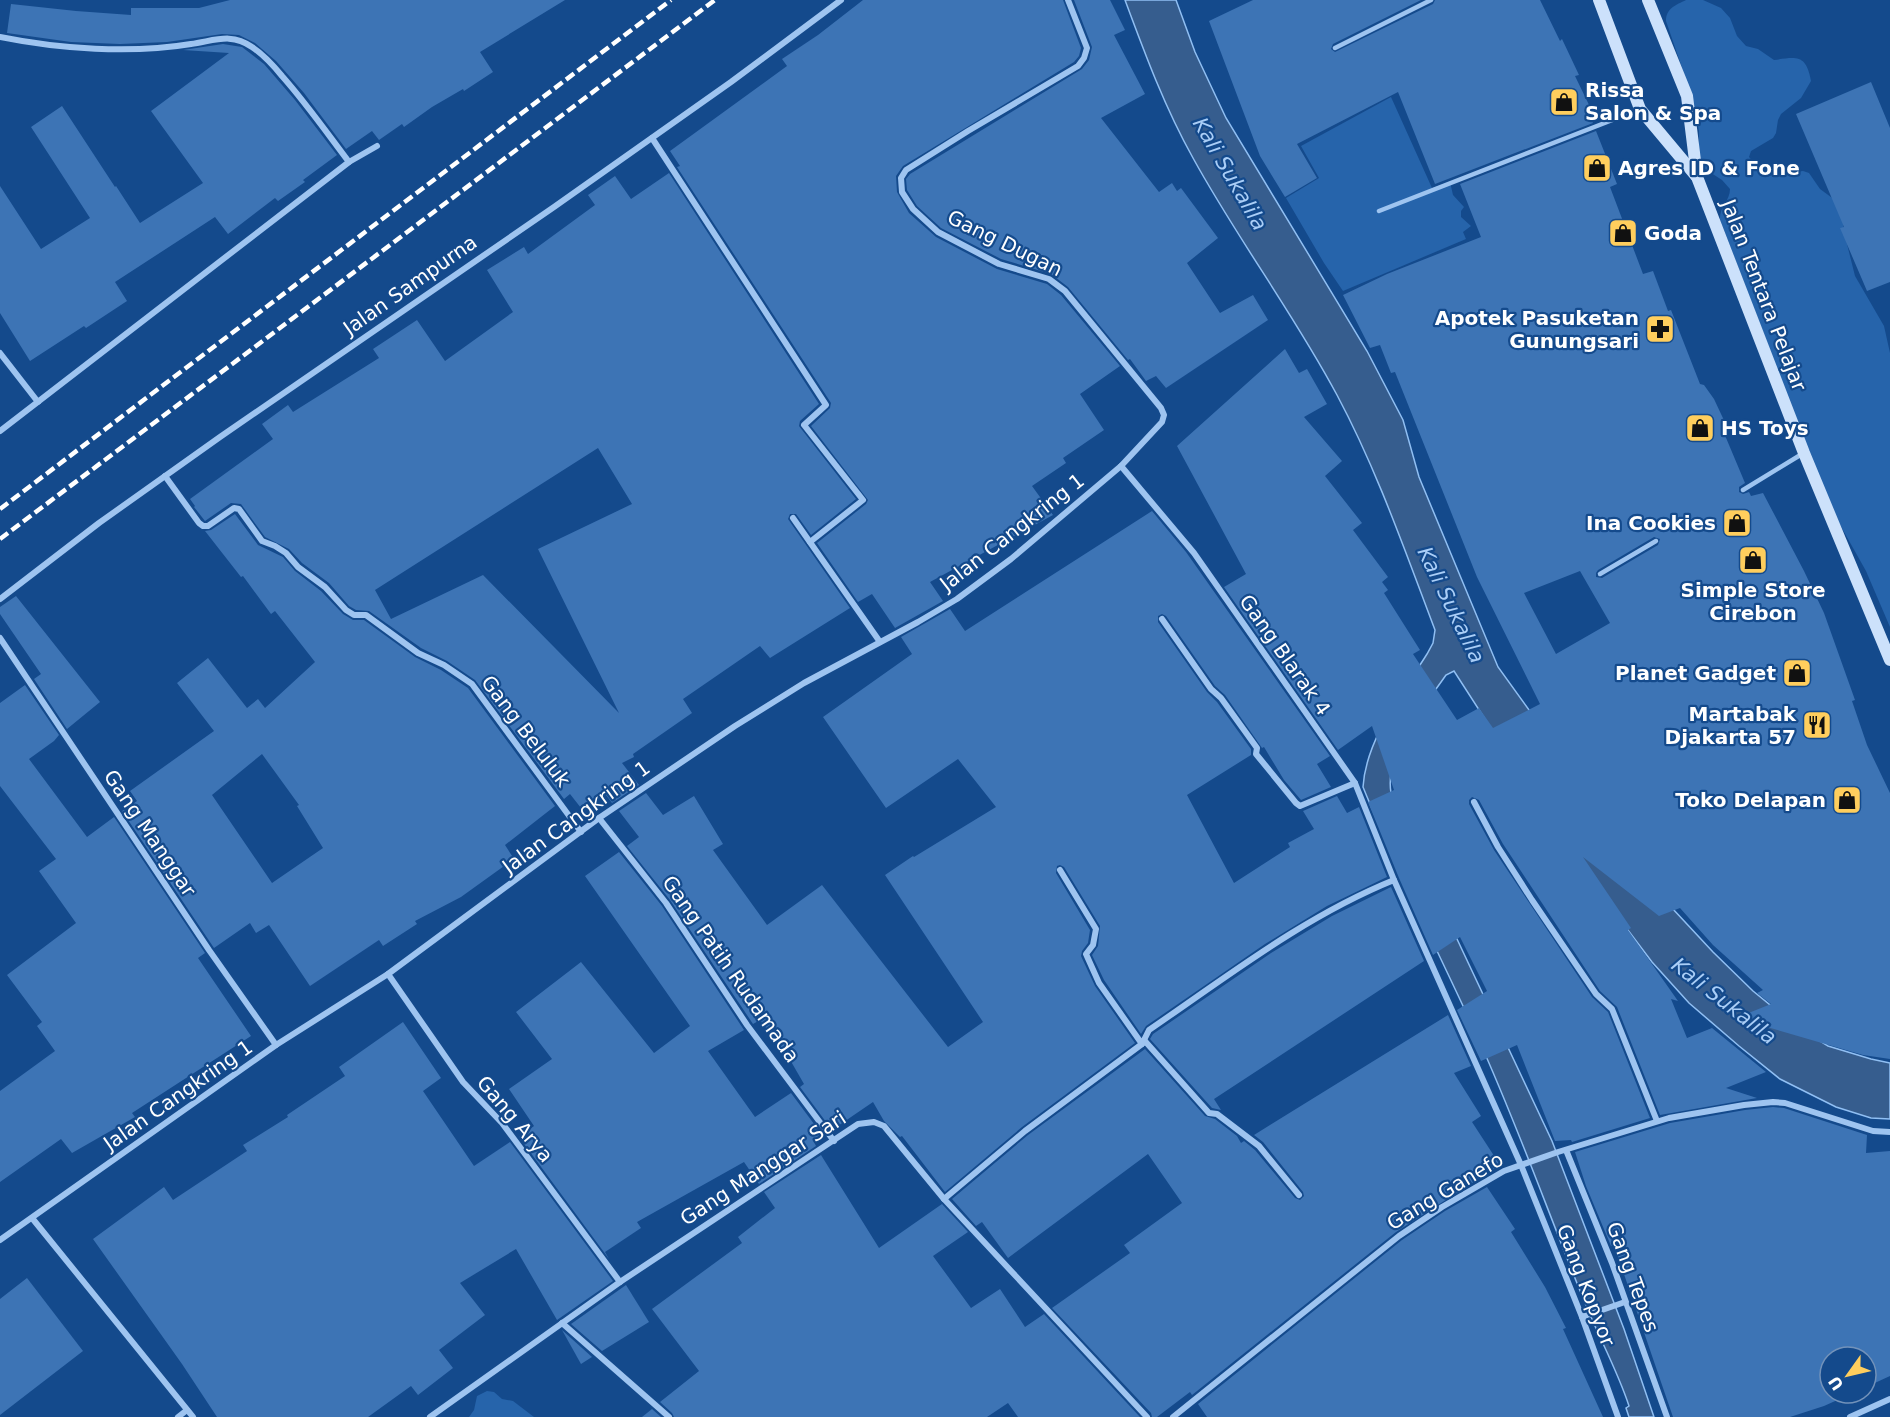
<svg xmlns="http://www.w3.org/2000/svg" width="1890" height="1417" viewBox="0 0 1890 1417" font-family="'DejaVu Sans',sans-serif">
<rect width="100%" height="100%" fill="#144a8c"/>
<g fill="#2664ab">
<path d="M1686,0H1703L1721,8L1730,18L1737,36L1746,46L1758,49L1774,60C1797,57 1806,54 1811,81L1801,98L1781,114L1778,120L1776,133L1773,138L1751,151L1749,157L1766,176L1803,171L1809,173L1820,189L1835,200L1842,217L1845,236L1855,276L1884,326L1890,353V627L1866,571L1839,523L1810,454L1720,220C1719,207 1730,201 1730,189L1722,180L1705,169L1699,157V131L1692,97L1666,21C1666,8 1676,5 1686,0Z"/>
<polygon points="1391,97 1432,188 1450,182 1453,195 1464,207 1461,211 1461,217 1471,226 1463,232 1466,239 1343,291 1324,263 1286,198 1319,178 1301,146"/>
<polygon points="487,1391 494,1392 502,1399 513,1401 534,1417 469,1417 474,1410 477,1396"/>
</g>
<path fill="#365d8e" stroke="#90bff3" stroke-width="1.5" d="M1125,0H1176L1195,52L1226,118L1367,351L1403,420L1419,477L1498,667L1672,908L1713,952L1753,991L1796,1026L1828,1046L1871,1059L1890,1063V1119L1871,1118L1836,1107L1780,1079L1739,1046L1689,1003L1652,962L1581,868L1454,671L1446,675C1424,707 1384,752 1391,793L1449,922L1552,1141L1624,1329L1654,1417H1629L1626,1408L1629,1406C1617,1369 1597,1334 1583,1298C1547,1210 1516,1121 1477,1036C1439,953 1397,871 1363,787C1366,739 1402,694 1427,654L1433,643L1435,630C1405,551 1377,470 1337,395C1294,314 1238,240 1193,158C1165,108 1145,54 1125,0Z"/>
<g fill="#3d74b5" fill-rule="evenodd">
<polygon points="230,0 565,0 480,52 493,72 464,91 463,89 432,107 404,127 402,124 379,140 372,131 346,149 304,93 276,61 255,43 239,35 222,34 167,42 120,44 71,42 7,33 11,4 76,11 131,15 131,8 199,8"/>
<polygon points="863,0 1063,0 1081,48 1079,56 1074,62 903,166 896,176 897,192 909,213 936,237 997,269 1047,284 1061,295 1120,366 1080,394 1104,430 1063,458 1066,463 1032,486 1053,515 930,582 943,601 895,628 872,594 858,602 817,543 866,504 868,500 811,426 830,408 831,403 677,167 680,166 670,151 787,66 782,59 818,35"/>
<polygon points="1074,0 1110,0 1125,30 1114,35 1145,94 1101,118 1159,192 1172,183 1177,191 1181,188 1218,238 1187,263 1220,313 1253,295 1268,320 1166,388 1156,376 1146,381 1130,359 1128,360 1068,287 1051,274 1001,259 941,228 917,206 907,190 906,179 910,174 1082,69 1089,60 1092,47"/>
<polygon points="1253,0 1421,0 1333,44 1331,49 1335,52 1433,4 1435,0 1540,0 1560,41 1562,39 1579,75 1575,76 1591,109 1588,111 1593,123 1435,184 1398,92 1297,144 1317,178 1285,197 1260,156 1209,21"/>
<polygon points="223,44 242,47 264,64 295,100 337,155 303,180 305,182 278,201 275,198 228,234 215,217 115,282 127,301 86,328 84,326 30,361 0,313 0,186 41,249 90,218 31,127 62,106 115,187 116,186 140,223 203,183 151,111 229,53 183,50"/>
<polygon points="1871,82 1890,128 1890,282 1867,291 1840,228 1844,227 1796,114"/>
<path d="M1596,131L1617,184L1610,187L1643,274L1653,271L1668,311L1671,310L1700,384L1704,385L1714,399L1729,431L1724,433L1745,483L1739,487V492L1743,494L1749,492L1751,496L1763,493L1804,571L1824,613L1855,700L1852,701L1867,745L1890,793V1059L1863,1055L1736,1018L1771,1004L1757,993L1763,990L1713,945L1680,908L1659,916L1583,857L1631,928L1628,930L1678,1001L1671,999L1687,1038L1712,1028L1766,1072L1726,1088L1757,1098L1660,1115L1617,1007L1600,991L1503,844L1479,800L1472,797L1469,800V804L1494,850L1592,997L1608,1012L1650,1118L1572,1142L1571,1140L1555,1141L1517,1045L1481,1061L1457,1010L1487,991L1460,937L1433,955L1399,878L1368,802L1394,790L1372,726L1338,750L1224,587L1246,574L1177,446L1285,349L1299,373L1307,369L1327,404L1304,417L1342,461L1325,476L1362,523L1353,530L1388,577L1382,582L1388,590L1384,593L1420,650L1413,654L1457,720L1479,708L1493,728L1540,704L1477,577L1395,372L1391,373L1380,345L1370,348L1343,295L1387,274L1481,237L1460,184ZM1654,537L1660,539L1658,545L1602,578L1596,577V573L1598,570ZM1580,571L1610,623L1556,654L1524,593Z"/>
<path d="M669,173L819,404L800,421L799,426L856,499L811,535L796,514H790L788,519L850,608L770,658L760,646L683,699L692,713L633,754L634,757L622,763L639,785L612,803L603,791L581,808L570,794L564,799L475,680L447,661L421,648L369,611L356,610L349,606L329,583L302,563L289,549L265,537L241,504L231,503L205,521L194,507L195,506L190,499L273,439L262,424L288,405L293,412L379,358L373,349L417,320L445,361L513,312L487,270L524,247L528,254L595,205L588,195L615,176L631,199ZM598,448L632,504L538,549L619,713L483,575L391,619L375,590Z"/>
<polygon points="1152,511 1186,552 1330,756 1317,764 1331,787 1301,800 1284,780 1264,747 1262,748 1225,695 1215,686 1166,616 1162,614 1158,616 1158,622 1207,692 1217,702 1251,749 1251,755 1187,795 1234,883 1290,847 1288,843 1314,829 1303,811 1337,796 1347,813 1359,807 1387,877 1327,906 1265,944 1146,1026 1141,1034 1104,980 1092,955 1098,946 1100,926 1064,867 1060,865 1057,866 1056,873 1090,930 1088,943 1082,951 1081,956 1095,986 1135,1043 1022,1127 945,1192 902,1136 900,1137 884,1121 873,1102 832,1130 800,1087 804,1084 789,1058 760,1020 753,1024 670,900 627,846 639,837 619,811 646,793 663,815 694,796 723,844 713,850 767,925 822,885 948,1047 983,1022 885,875 913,856 914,857 996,807 958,759 886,808 823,717 912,654 901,637 950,609 965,631"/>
<path d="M235,514L258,545L283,557L295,571L321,591L343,614L353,620H364L415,657L441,670L468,688L555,806L505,845L514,859L461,897L415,921L417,924L383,946L379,940L310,986L269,925L256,933L250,923L214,948L122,811L137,801L130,791L214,731L177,683L208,658L247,708L258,699L265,708L315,662L275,611L271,614L243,576L241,577L205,531L211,530ZM262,754L299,805L297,806L323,848L272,883L212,795Z"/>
<polygon points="16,596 100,702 67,729 34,679 41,674 0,614 0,607"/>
<polygon points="25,685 59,735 54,741 29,759 87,837 114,817 205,953 198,958 251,1036 132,1113 135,1117 72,1153 61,1139 0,1182 0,1091 55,1051 37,1026 42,1022 7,975 76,923 39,871 56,859 0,786 0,703"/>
<polygon points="619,852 662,906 744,1030 708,1051 755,1117 791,1093 823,1136 814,1142 816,1146 759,1184 744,1162 637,1222 641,1228 605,1252 609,1259 519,1137 534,1126 509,1089 552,1059 516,1012 581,962 654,1053 690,1026 585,876"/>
<polygon points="1391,887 1424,961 1214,1099 1221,1110 1212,1108 1150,1039 1153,1034 1271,953 1332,916"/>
<polygon points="1448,1015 1471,1066 1454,1073 1481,1116 1472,1122 1500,1165 1396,1232 1192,1395 1190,1392 1157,1417 1152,1417 1151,1413 1052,1308 1130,1253 1124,1245 1182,1203 1148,1154 1008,1258 982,1222 976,1226 952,1199 1028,1135 1145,1049 1205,1116 1215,1119 1237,1136 1241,1143 1244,1141 1255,1150 1295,1198 1300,1200 1304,1196 1303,1192 1263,1142 1254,1135"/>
<polygon points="403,1022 441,1078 423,1091 474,1166 510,1142 613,1281 557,1320 516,1249 460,1283 485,1315 439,1350 453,1368 418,1395 411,1386 368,1417 217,1417 182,1364 93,1239 164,1187 173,1200 247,1151 243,1145 288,1117 287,1115 345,1076 339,1067"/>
<polygon points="1773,1107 1784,1108 1867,1135 1866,1153 1890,1151 1890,1376 1866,1387 1866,1357 1830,1357 1830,1393 1853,1393 1824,1406 1790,1417 1673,1417 1614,1245 1611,1246 1586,1186 1575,1152 1670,1123 1745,1110"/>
<polygon points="821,1155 879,1248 942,1204 968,1232 933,1256 971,1308 1000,1289 1025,1327 1044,1314 1140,1417 1018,1417 1008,1403 987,1417 674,1417 672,1413 660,1402 699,1371 652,1309 742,1243 738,1237 775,1208 764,1192"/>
<polygon points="1487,1187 1515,1229 1511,1232 1545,1287 1566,1328 1563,1329 1603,1417 1207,1417 1198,1404 1402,1240 1445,1211"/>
<polygon points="27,1278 83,1351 0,1415 0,1299"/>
<polygon points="626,1285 649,1322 602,1351 571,1324"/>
<polygon points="562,1330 592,1357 581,1364"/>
<polygon points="652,1409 661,1417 642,1417"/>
</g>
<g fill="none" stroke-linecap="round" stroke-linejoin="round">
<g stroke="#9ec4f0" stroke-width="4.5">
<polyline points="1335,48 1431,0"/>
<polyline points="1379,211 1638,110"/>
<polyline points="1743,490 1802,454"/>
<polyline points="1600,574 1656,541"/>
</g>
<g stroke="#9ec4f0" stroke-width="6">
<path d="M0,37C59,49 131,54 191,44C214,41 231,32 252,47C264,55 273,65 282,76C306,103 327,133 349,162"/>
<polyline points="652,138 826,405 804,425 863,500 810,542"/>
<polyline points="0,353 38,402"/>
<polyline points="0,431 349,162 377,146"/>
<polyline points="1121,466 1194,553 1355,783 1394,880"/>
<polyline points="165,476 199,523 203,526 208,526 234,508 239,509 262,541 275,546 286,553 298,567 325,587 346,610 354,615 366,615 418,653 444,665 472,684 581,832"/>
<polyline points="793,518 880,642"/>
<polyline points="0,599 99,523 220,437 554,207 731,82 841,0"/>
<polyline points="1162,619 1211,689 1221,698 1257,748 1256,754 1296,803 1300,806 1355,783"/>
<polyline points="0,638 209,950 276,1045"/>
<polyline points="1474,802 1498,847 1532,900 1596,994 1612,1009 1657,1121"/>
<polyline points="599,818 666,903 747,1025 834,1141"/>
<polyline points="1060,870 1096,929 1093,945 1086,954 1099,983 1142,1044"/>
<polyline points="388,974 463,1082 502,1123 620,1282"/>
<polyline points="1144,1040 1209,1113 1217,1114 1259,1146 1299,1195"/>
<polyline points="1566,1150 1612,1263 1667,1417"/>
<path d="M944,1199L1025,1131L1142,1044L1149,1030C1228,976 1305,916 1394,880L1521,1165L1582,1317L1618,1417"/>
<polyline points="32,1218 193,1417"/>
<polyline points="0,1240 276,1045 388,974 599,818 735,726 804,683 918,622 957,599 1011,559 1121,466 1162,422 1164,415 1161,408 1065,291 1049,279 999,264 938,232 913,209 902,192 901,178 906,170 968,131 1078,66 1084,58 1087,48 1068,0"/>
<polyline points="1582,1317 1625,1302"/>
<polyline points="562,1323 669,1417"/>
<polyline points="178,1417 187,1410"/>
<polyline points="430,1417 620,1282 858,1124 874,1122 884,1126 944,1199 1147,1417"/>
<polyline points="1173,1417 1399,1236 1442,1207 1504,1171 1558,1152 1669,1118 1744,1105 1773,1102 1785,1103 1873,1131 1890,1132"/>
<polyline points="1850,1417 1890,1399"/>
</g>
<g stroke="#cce1fb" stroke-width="12">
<polyline points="1599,0 1640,109 1696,176"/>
<polyline points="1648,0 1687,96 1697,177 1804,453 1890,660"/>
</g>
<g stroke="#fff" stroke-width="4.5" stroke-dasharray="10 4.5" stroke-linecap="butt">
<polyline points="0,509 671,0"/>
<polyline points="0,539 715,0"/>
</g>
</g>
<defs>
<g id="shop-square" transform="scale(1.5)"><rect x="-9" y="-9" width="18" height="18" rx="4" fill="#ffce5d" stroke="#144a8c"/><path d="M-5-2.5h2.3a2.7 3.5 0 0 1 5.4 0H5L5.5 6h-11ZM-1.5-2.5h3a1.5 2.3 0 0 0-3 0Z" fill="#111"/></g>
<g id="pharmacy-square" transform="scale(1.5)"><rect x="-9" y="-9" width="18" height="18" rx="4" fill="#ffce5d" stroke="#144a8c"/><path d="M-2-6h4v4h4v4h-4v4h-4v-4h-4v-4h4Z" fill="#111"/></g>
<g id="restaurant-square" transform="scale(1.5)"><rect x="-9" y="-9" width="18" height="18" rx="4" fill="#ffce5d" stroke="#144a8c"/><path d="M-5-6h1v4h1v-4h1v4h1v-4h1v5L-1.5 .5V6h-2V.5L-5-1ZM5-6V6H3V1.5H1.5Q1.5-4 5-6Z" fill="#111"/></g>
</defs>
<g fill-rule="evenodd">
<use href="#shop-square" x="1564" y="102"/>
<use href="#shop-square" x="1597" y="168"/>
<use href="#shop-square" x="1623" y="233"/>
<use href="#pharmacy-square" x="1660" y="329"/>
<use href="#shop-square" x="1700" y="428"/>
<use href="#shop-square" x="1737" y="523"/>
<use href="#shop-square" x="1753" y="560"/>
<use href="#shop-square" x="1797" y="673"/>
<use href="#restaurant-square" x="1817" y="725"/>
<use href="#shop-square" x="1847" y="800"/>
</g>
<g text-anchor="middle" stroke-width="4.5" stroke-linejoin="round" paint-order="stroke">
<g font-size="20" font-weight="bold" fill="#fff" stroke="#144a8c" text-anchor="end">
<text x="1585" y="97" text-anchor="start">Rissa<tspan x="1585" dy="23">Salon &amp; Spa</tspan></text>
<text x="1618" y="175" text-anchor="start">Agres ID &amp; Fone</text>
<text x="1644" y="240" text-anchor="start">Goda</text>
<text x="1639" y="325">Apotek Pasuketan<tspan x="1639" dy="23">Gunungsari</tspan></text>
<text x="1721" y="435" text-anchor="start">HS Toys</text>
<text x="1716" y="530">Ina Cookies</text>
<text x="1753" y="597" text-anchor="middle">Simple Store<tspan x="1753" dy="23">Cirebon</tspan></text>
<text x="1776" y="680">Planet Gadget</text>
<text x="1796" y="721">Martabak<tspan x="1796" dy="23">Djakarta 57</tspan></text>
<text x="1826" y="807">Toko Delapan</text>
</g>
<g font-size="20" fill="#fff" stroke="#144a8c">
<text transform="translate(1005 243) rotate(26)" y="7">Gang Dugan</text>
<text transform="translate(410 285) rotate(-35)" y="7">Jalan Sampurna</text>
<text transform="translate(1764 295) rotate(69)" y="7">Jalan Tentara Pelajar</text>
<text transform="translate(1012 532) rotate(-38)" y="7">Jalan Cangkring 1</text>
<text transform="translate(1285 655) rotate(55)" y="7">Gang Blarak 4</text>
<text transform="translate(526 731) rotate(53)" y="7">Gang Beluluk</text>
<text transform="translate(576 817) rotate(-36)" y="7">Jalan Cangkring 1</text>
<text transform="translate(150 833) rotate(56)" y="7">Gang Manggar</text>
<text transform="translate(731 969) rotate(55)" y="7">Gang Patih Rudamada</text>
<text transform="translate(178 1095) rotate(-35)" y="7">Jalan Cangkring 1</text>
<text transform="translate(515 1119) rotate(50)" y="7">Gang Arya</text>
<text transform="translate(763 1168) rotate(-33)" y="7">Gang Manggar Sari</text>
<text transform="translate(1445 1191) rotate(-31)" y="7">Gang Ganefo</text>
<text transform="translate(1633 1277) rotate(70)" y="7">Gang Tepes</text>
<text transform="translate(1586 1285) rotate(69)" y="7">Gang Kopyor</text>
</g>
<g font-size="21" font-style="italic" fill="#aacef7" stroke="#144a8c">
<text transform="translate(1230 174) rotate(60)" y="7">Kali Sukalila</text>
<text transform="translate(1451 605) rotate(64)" y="7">Kali Sukalila</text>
<text transform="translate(1724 1001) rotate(38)" y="7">Kali Sukalila</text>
</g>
</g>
<g transform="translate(1848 1375) rotate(236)"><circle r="28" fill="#144a8c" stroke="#7292ba" stroke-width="1.5"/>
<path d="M0-4.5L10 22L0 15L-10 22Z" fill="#ffce5d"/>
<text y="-9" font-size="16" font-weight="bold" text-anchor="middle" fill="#ffffff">U</text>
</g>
</svg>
